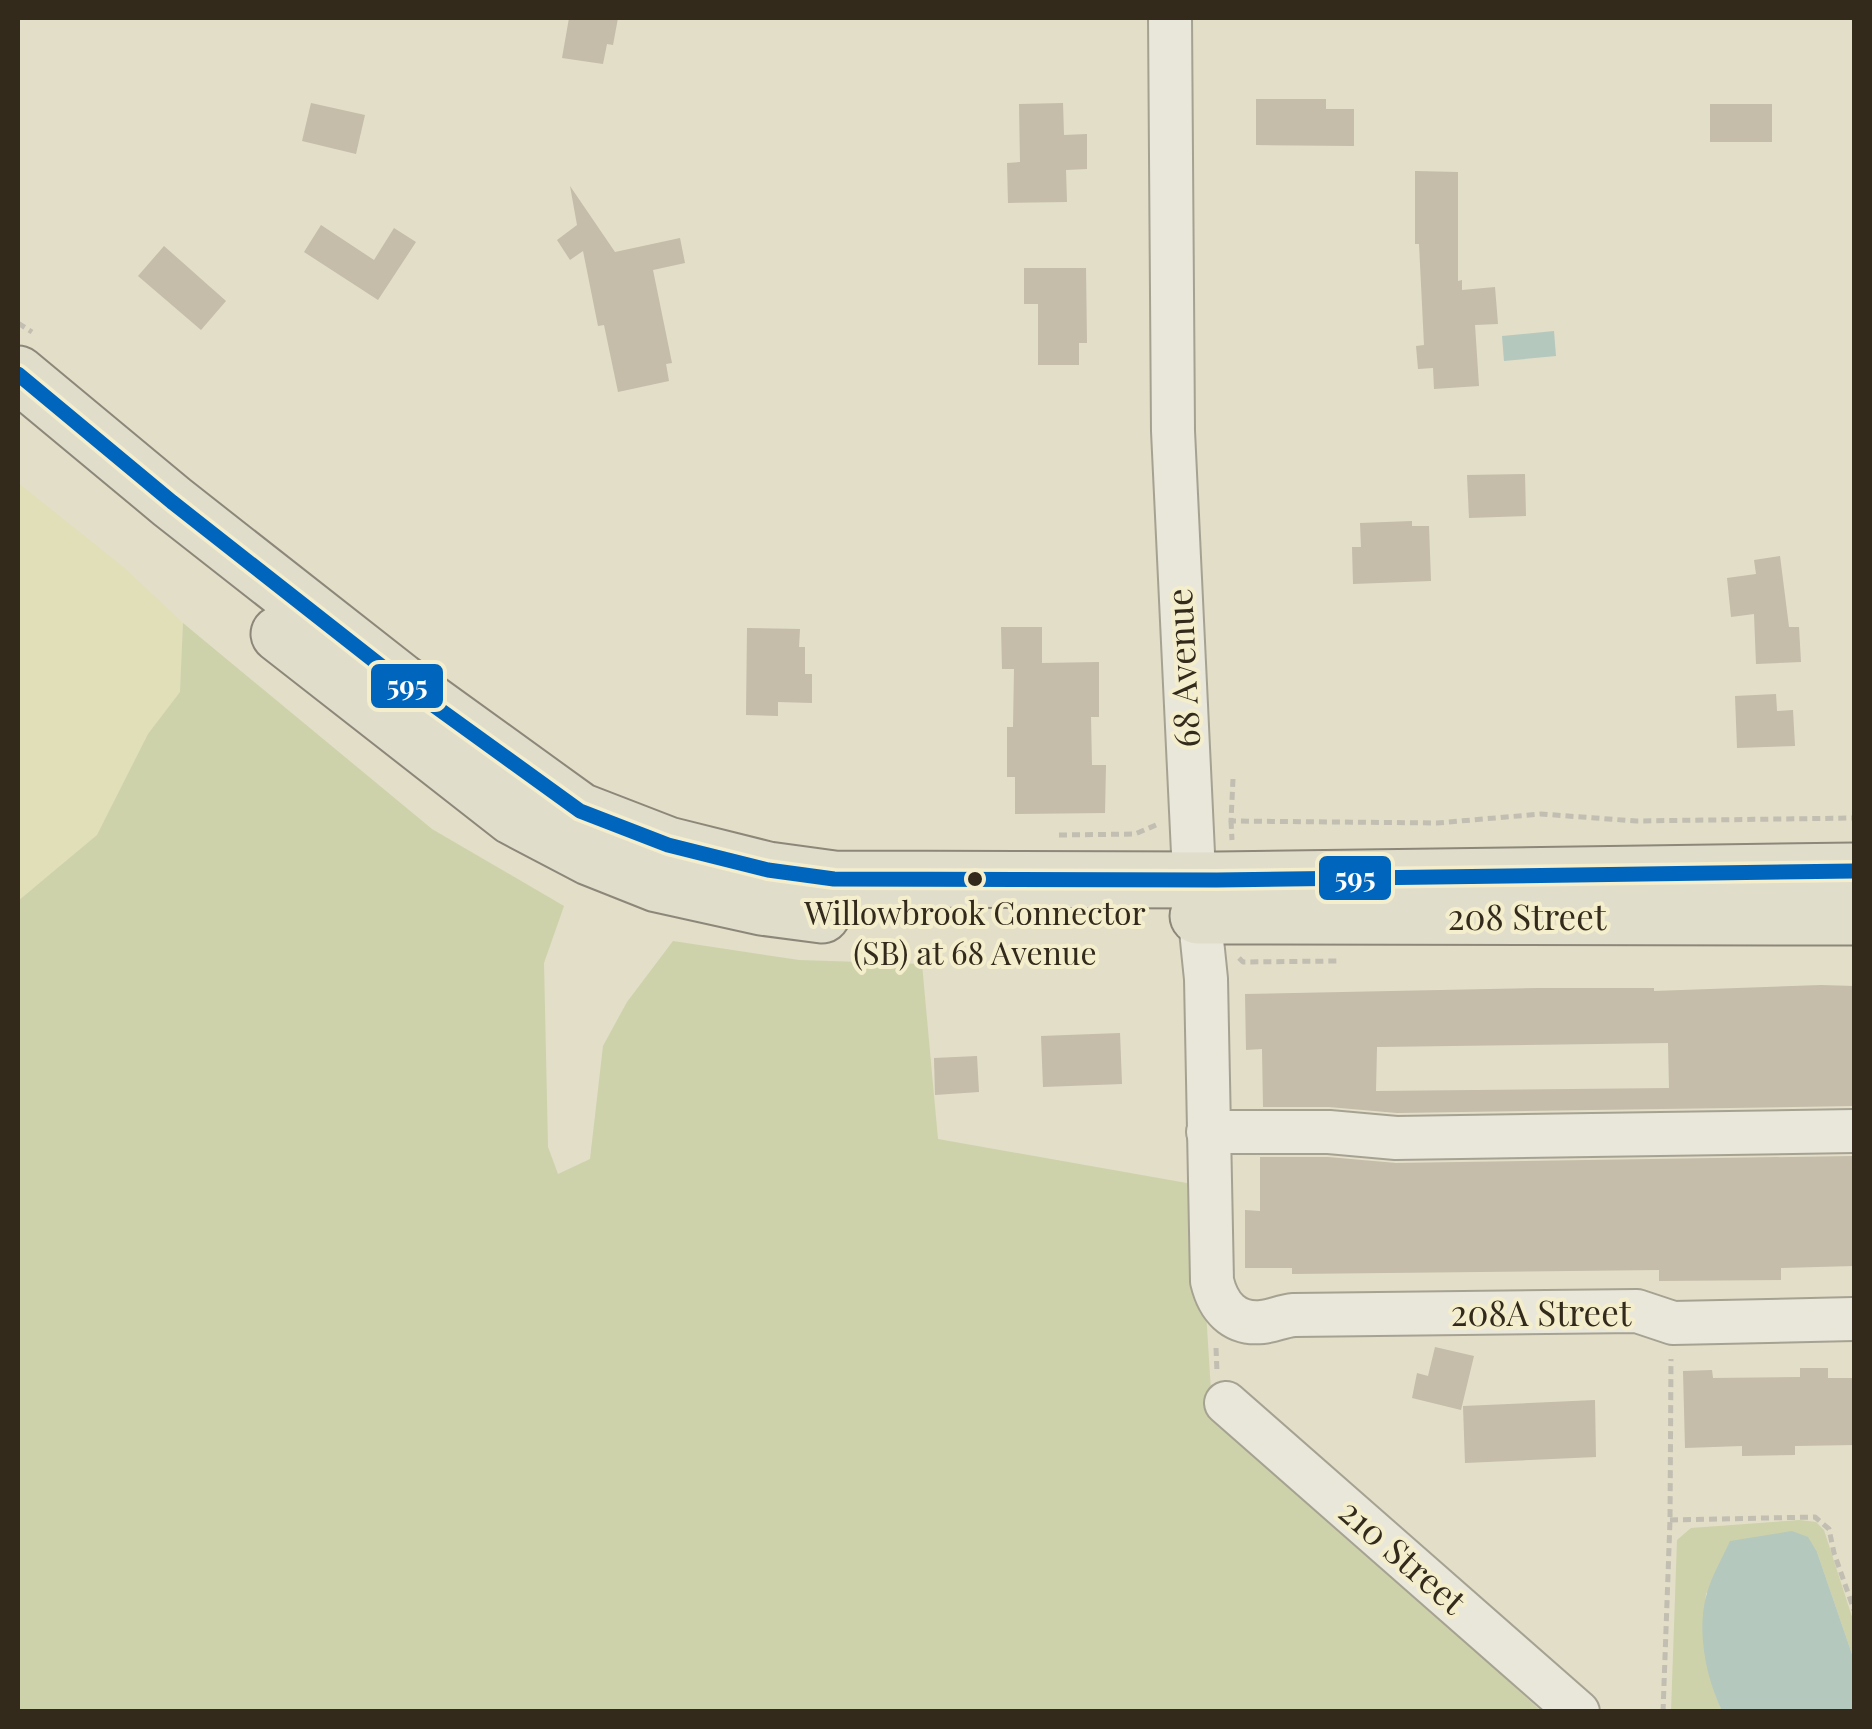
<svg xmlns="http://www.w3.org/2000/svg" width="1872" height="1729" viewBox="0 0 1872 1729" font-family="'Playfair Display',serif">
<rect width="100%" height="100%" fill="#e2dec8"/>
<polygon fill="#e1dfb8" points="18,483 122,566 183,623 180,692 148,734 97,835 18,901"/>
<g fill="#cdd2aa">
<polygon points="183,623 432,829 564,906 544,963 548,1147 558,1174 590,1159 603,1046 627,1002 673,941 799,960 922,964 938,1139 1198,1185 1212,1407 1541,1711 18,1712 18,901 97,835 148,734 180,692"/>
<path d="M1800,1520L1816,1522L1824,1530L1854,1623V1660L1817,1552L1706,1593C1703,1635 1704,1673 1722,1711L1671,1712L1677,1540L1691,1528Z"/>
</g>
<g fill="#b4c8be">
<polygon points="1554,331 1556,356 1504,361 1502,336"/>
<path d="M1792,1531L1808,1537L1817,1552L1854,1660V1711H1722C1706,1678 1696,1630 1707,1593C1712,1575 1723,1557 1730,1541Z"/>
</g>
<g fill="#c5bca9" fill-rule="evenodd">
<polygon points="569,18 618,18 613,45 607,44 603,64 562,58"/>
<polygon points="1256,99 1326,99 1326,109 1354,109 1354,146 1256,145"/>
<polygon points="311,103 365,115 356,154 302,141"/>
<polygon points="1063,103 1064,135 1087,134 1087,169 1066,170 1067,202 1008,203 1007,163 1020,162 1019,104"/>
<rect x="1710" y="104" width="62" height="38"/>
<polygon points="1415,171 1458,172 1458,281 1462,280 1462,290 1495,287 1498,324 1475,325 1479,386 1434,389 1433,368 1418,369 1416,346 1424,345 1419,244 1415,244"/>
<polygon points="570,186 615,252 680,238 685,263 653,270 672,363 666,364 669,381 618,392 604,325 598,326 583,251 570,260 557,240 577,225"/>
<polygon points="321,225 374,260 394,228 416,242 378,300 304,252"/>
<polygon points="164,246 226,301 201,330 138,276"/>
<polygon points="1024,268 1086,268 1087,343 1079,343 1079,365 1038,365 1038,304 1024,304"/>
<polygon points="1525,474 1526,516 1469,518 1467,475"/>
<polygon points="1412,521 1412,526 1429,526 1431,581 1353,584 1352,547 1361,547 1360,523"/>
<polygon points="1780,556 1789,627 1799,627 1801,662 1756,664 1754,614 1731,617 1727,578 1756,574 1754,560"/>
<polygon points="1001,627 1042,627 1042,663 1099,662 1099,717 1091,717 1092,765 1106,765 1105,813 1015,814 1015,777 1007,777 1007,727 1013,727 1014,669 1002,669"/>
<polygon points="747,628 800,629 799,647 805,647 805,674 812,674 812,703 778,702 778,716 746,715"/>
<polygon points="1776,694 1777,711 1793,710 1795,746 1737,748 1735,696"/>
<path d="M1821,985L1854,986V1106L1397,1113L1329,1107H1263L1262,1049L1246,1050L1245,994L1539,988H1654V991ZM1668,1043L1669,1088L1376,1091L1377,1047Z"/>
<polygon points="1120,1033 1122,1084 1043,1087 1041,1036"/>
<polygon points="977,1056 979,1092 935,1095 934,1058"/>
<polygon points="1853,1156 1854,1266 1781,1268 1781,1280 1659,1281 1659,1270 1292,1274 1292,1268 1245,1268 1245,1210 1260,1211 1260,1157 1328,1157 1396,1163"/>
<polygon points="1435,1347 1474,1356 1461,1410 1412,1398 1417,1373 1428,1376"/>
<polygon points="1800,1368 1828,1368 1828,1378 1852,1378 1854,1445 1795,1446 1795,1455 1742,1456 1742,1446 1685,1448 1683,1371 1712,1370 1713,1378 1800,1377"/>
<polygon points="1595,1400 1596,1457 1465,1463 1463,1406"/>
</g>
<g fill="none" stroke-linecap="round" stroke-linejoin="round">
<g stroke="#a6a292" stroke-width="46">
<g id="minor">
<path d="M1170,18L1173,431L1193,853L1206,979L1212,1281C1218,1306 1233,1325 1262,1322C1273,1321 1282,1316 1294,1315L1637,1311L1673,1323L1854,1319"/>
<polyline points="1208,1132 1329,1132 1396,1138 1854,1131"/>
<polyline points="1226,1403 1578,1712"/>
</g>
</g>
<g stroke="#8c8779" stroke-width="59">
<g id="major">
<polyline points="18,374 172,502 400,681 580,811 668,845 768,870 834,879 1217,880 1854,871"/>
<polyline points="279,634 513,817 589,857 657,884 761,907 822,915"/>
<polyline points="1198,916 1854,917"/>
</g>
</g>
<g stroke="#c2beb1" stroke-width="5" stroke-dasharray="8 5" stroke-linecap="butt">
<polyline points="18,323 32,332"/>
<polyline points="1233,779 1231,821 1437,823 1541,814 1636,821 1854,818"/>
<polyline points="1231,821 1232,840"/>
<polyline points="1059,835 1135,834 1156,825"/>
<polyline points="1239,958 1243,962 1337,961"/>
<polyline points="1216,1348 1217,1372"/>
<polyline points="1670,1520 1815,1517 1829,1529 1834,1553 1854,1610"/>
<polyline points="1663,1712 1670,1520 1671,1359"/>
</g>
<use href="#minor" stroke="#e9e6da" stroke-width="42"/>
<use href="#major" stroke="#e0ddcb" stroke-width="55"/>
<g stroke="#f4eecd" stroke-width="22">
<polyline id="bus-1" points="18,374 172,502 400,681 580,811 668,845 768,870 834,879 1217,880 1854,871"/>
</g>
<use href="#bus-1" stroke="#0065bd" stroke-width="15"/>
</g>
<circle fill="#332a1c" stroke="#f4eecd" stroke-width="4" cx="975" cy="879" r="9"/>
<g text-anchor="middle" stroke-width="8" stroke-linejoin="round" paint-order="stroke">
<g font-size="32" fill="#332a1c" stroke="#f4eecd">
<text x="975" y="925">Willowbrook Connector<tspan x="975" dy="40">(SB) at 68 Avenue</tspan></text>
</g>
<g font-size="35" fill="#332a1c" stroke="#f4eecd">
<text transform="translate(1184 668) rotate(-93)" y="12">68 Avenue</text>
<text x="1527" y="930">208 Street</text>
<text x="1541" y="1326">208A Street</text>
<text transform="translate(1402 1557) rotate(41)" y="12">210 Street</text>
</g>
</g>
<g stroke="#f4eecd" stroke-width="4">
<rect x="369" y="662" width="76" height="48" rx="10" fill="#0065bd"/>
<rect x="1317" y="854" width="76" height="48" rx="10" fill="#0065bd"/>
</g>
<g font-size="28" text-anchor="middle" font-weight="bold" fill="#fff">
<text x="407" y="696">595</text>
<text x="1355" y="888">595</text>
</g>
<rect width="1872" height="1729" fill="none" stroke="#332a1c" stroke-width="40"/>
</svg>
